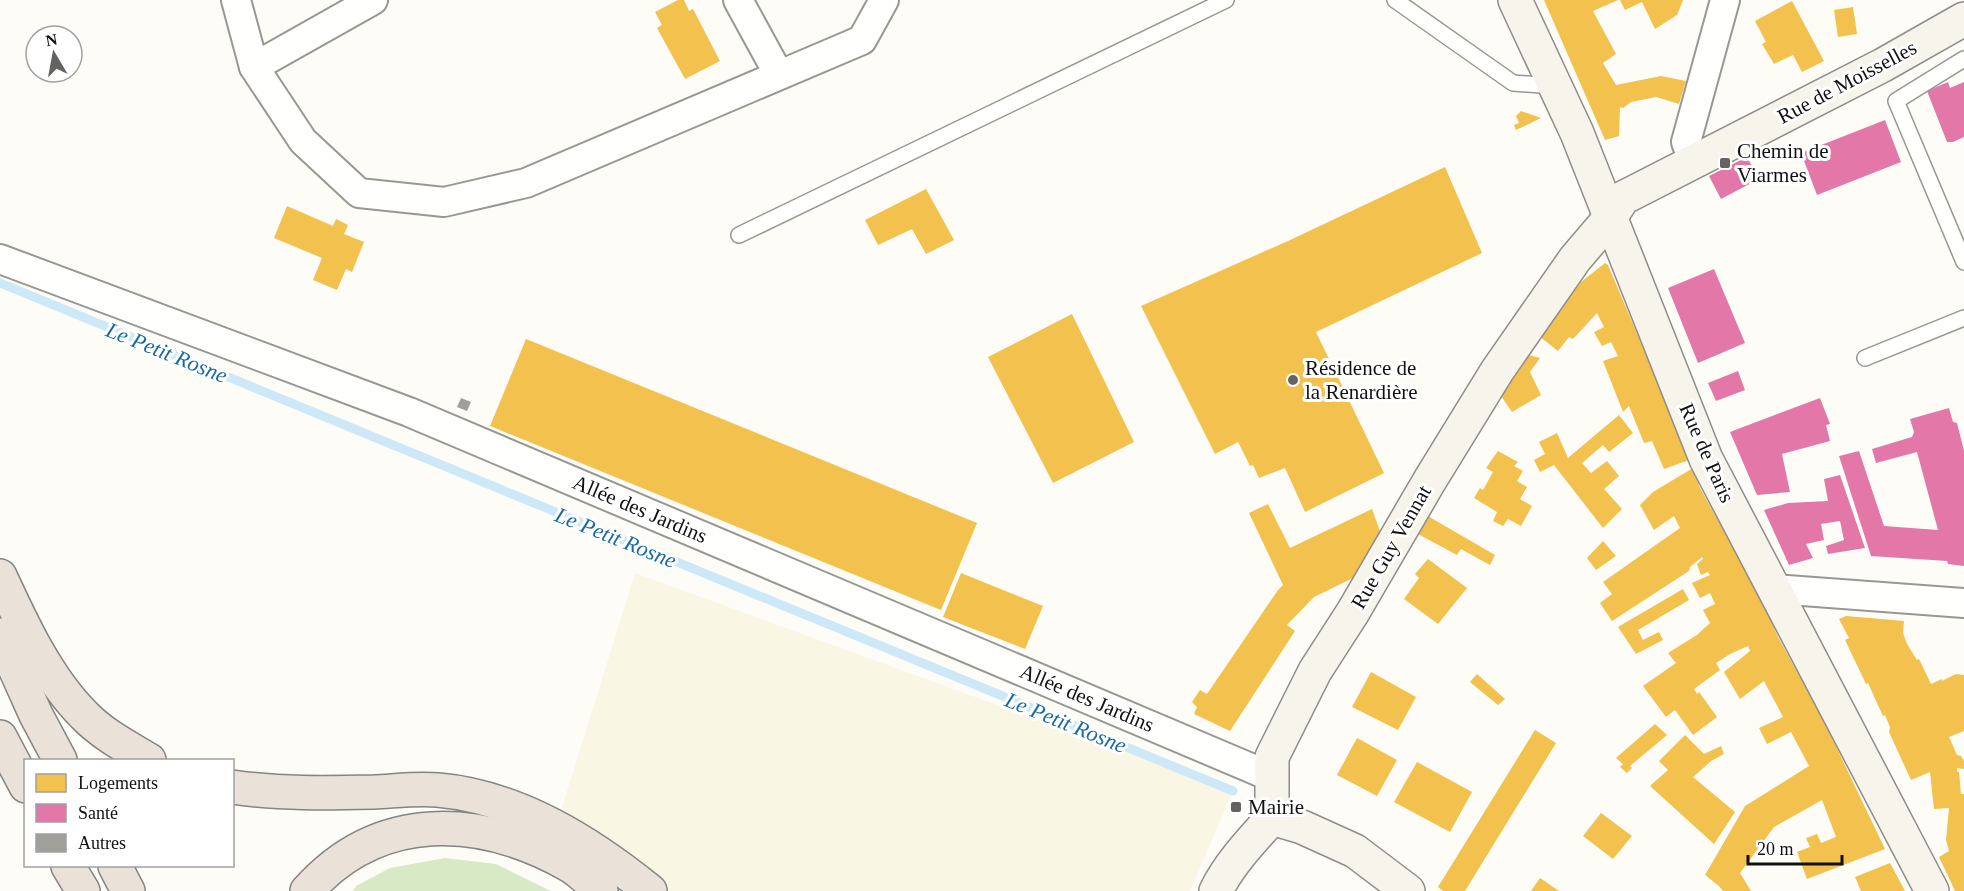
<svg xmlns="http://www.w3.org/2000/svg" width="1964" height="891" viewBox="0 0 1964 891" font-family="Georgia,serif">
<rect width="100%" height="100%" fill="#fdfcf7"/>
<polygon fill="#f9f7e4" points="635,573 1233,791 1190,891 665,891 559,817"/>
<polygon fill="#d8eac5" points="445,858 496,864 551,891 353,891 356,886 390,868"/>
<g fill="#f2c14e">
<polygon points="678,0 684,0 689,11 693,9 720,61 685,79 657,28 662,25 655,12"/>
<polygon points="1544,0 1618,0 1593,11 1616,54 1603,63 1616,85 1661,76 1686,81 1679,104 1656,97 1631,102 1623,108 1620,107 1619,136 1605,140"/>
<polygon points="1620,0 1683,0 1677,15 1655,29 1642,2 1625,10"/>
<polygon points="1792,1 1824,61 1802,72 1793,55 1774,64 1762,44 1766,42 1755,21"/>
<polygon points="1853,7 1857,34 1838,37 1834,10"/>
<polygon points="1521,111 1541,118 1516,130 1514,125 1519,123 1516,116"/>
<polygon points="1445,167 1482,253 1316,332 1384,473 1305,512 1285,468 1259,478 1253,465 1250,466 1238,442 1215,454 1141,306 1288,241"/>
<polygon points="926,189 954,240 926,254 912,229 878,245 865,220"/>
<polygon points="287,206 333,226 336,219 348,225 344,234 364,242 352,272 346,269 337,290 313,280 322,258 274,238"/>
<polygon points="1605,263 1608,265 1661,390 1689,460 1664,469 1652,441 1644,443 1629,406 1623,412 1603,361 1618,356 1611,342 1602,346 1594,332 1604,327 1597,313 1573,339 1569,337 1558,351 1539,336 1581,282"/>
<polygon points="1072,314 1134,442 1053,483 988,357"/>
<polygon points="526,339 977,523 941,610 490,426"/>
<polygon points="1525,354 1540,358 1530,372 1541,395 1512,412 1499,393"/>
<polygon points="1619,415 1633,433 1609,452 1603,445 1582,463 1591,473 1607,461 1619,476 1604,489 1622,509 1603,528 1554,465 1540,472 1534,460 1545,454 1539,442 1557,433 1568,458"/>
<polygon points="1498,451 1518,462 1514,466 1523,471 1517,481 1527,487 1520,499 1532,506 1521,526 1508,519 1503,526 1493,521 1497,512 1474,498 1480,488 1483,490 1493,472 1486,468"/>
<polygon points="1693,468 1700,488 1760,595 1778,637 1821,715 1885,849 1807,879 1797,852 1810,847 1806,838 1817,834 1821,843 1836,837 1822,800 1774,827 1740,873 1751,891 1723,891 1719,886 1705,875 1745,806 1809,766 1791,732 1767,744 1759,728 1783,717 1764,681 1740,699 1724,672 1750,651 1748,646 1730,654 1716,663 1720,670 1694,689 1697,694 1699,692 1717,717 1693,735 1675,710 1666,717 1643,686 1676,663 1668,653 1697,635 1710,623 1703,610 1715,604 1710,593 1700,598 1692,583 1710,575 1708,572 1701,575 1697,564 1703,559 1702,557 1690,567 1689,571 1612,621 1600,603 1612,594 1603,582 1680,528 1674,516 1654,530 1640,505 1653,492"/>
<polygon points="1268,504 1290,548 1372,509 1381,534 1357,576 1314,597 1287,625 1295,631 1230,731 1194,714 1197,707 1192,702 1200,690 1207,694 1278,590 1283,585 1249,513"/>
<polygon points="1426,515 1495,555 1490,565 1461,549 1457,555 1416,533"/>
<polygon points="1603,541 1616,556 1596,570 1587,558"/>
<polygon points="1428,559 1467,588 1438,624 1404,599 1419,578 1415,574"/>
<polygon points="961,573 1043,606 1025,649 943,617"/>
<polygon points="1683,589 1689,600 1638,630 1643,640 1659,632 1663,640 1636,654 1618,627"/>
<polygon points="1846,616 1904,621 1903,633 1907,644 1917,660 1919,659 1931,684 1942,679 1942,681 1956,674 1964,675 1964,731 1949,737 1957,755 1961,756 1964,761 1964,769 1957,768 1957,772 1959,772 1961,794 1964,794 1964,891 1955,891 1939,857 1949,851 1946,840 1949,808 1934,809 1930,772 1911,780 1889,732 1890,727 1885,715 1883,716 1868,683 1866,684 1845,640 1849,638 1839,619"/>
<polygon points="1371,672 1416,697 1398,730 1352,707"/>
<polygon points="1477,674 1505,699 1498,705 1470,682"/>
<polygon points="1655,724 1667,735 1630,766 1632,768 1627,773 1620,767 1623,764 1616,758"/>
<polygon points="1535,730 1556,743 1465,891 1443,891 1438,887"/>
<polygon points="1685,735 1704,754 1721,746 1724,754 1711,761 1693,777 1735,812 1714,844 1650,786 1668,770 1659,761"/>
<polygon points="1357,738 1397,760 1377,796 1337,775"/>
<polygon points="1417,762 1472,792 1450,832 1394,802"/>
<polygon points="1601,813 1632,836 1613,859 1583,836"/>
<polygon points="1890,863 1905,891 1861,891 1855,877"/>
<polygon points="1540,878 1559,891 1531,891"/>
</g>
<g fill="#e377a8">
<polygon points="1948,82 1950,88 1964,82 1964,137 1953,142 1947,142 1927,91"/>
<polygon points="1885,120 1901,162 1817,195 1801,153"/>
<polygon points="1747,157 1759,179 1721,199 1709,176"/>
<polygon points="1714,269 1745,343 1698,363 1668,288"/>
<polygon points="1738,371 1745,390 1716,401 1708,383"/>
<polygon points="1820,398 1830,424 1826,425 1830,441 1782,454 1790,492 1757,495 1730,432"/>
<polygon points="1949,408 1953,422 1957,423 1964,451 1964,566 1948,564 1947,561 1871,556 1839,456 1859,451 1884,526 1938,530 1917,452 1876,463 1872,449 1912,437 1914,432 1910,419"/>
<polygon points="1840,475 1865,548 1828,554 1826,546 1844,540 1840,521 1821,524 1824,540 1806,544 1813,558 1789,565 1764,510 1788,503 1828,501 1824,479"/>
</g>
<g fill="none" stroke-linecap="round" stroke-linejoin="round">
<polyline stroke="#cde8f7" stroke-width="9" points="0,283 1233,791"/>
</g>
<polygon fill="#a19f9c" points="461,398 471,402 467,411 457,407"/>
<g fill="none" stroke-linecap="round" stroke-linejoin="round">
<g stroke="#979795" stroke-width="18">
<g id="lane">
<polyline points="1395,0 1513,83 1554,86"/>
<polyline points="1964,59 1896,101 1964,262"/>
<polyline points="739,235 1226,0"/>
<polyline points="1865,358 1964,318"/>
</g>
</g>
<g stroke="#979795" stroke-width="32">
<g id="street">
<polyline points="236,0 254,67 303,141 359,193 444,202 526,183 862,40 884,0"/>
<polyline points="738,0 779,75"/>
<polyline points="254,67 373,0"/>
<polyline points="1693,161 1686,142 1725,0"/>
<polyline points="0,259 409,412 1272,777"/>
<polyline points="1774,589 1964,603"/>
</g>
</g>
<g stroke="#8e8d8b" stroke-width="36">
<g id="secondary">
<polyline points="1515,0 1577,133 1706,459 1932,891"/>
<polyline points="1272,818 1302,827 1355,851 1408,891"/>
<path d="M1216,891C1229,864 1252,840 1272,818V757L1315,671L1353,612L1430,480L1497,371L1575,259L1610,218L1623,198L1883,65L1964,19"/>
</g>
</g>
<g stroke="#858482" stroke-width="36">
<g id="highway">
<path d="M0,576C22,624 47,678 84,715C102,734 127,747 149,760"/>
<polyline points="0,635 36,715 60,760"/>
<polyline points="0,737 26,786"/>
<path d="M232,787C279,794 327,793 374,792C395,791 418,788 438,790C518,797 589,842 650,891"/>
<polyline points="68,866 83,891"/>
<polyline points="115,866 128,891"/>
<path d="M307,891C379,810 480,815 569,865C581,872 591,883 601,891"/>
</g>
</g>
<use href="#lane" stroke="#fffffe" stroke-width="15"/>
<use href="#street" stroke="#fffffe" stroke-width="28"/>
<use href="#secondary" stroke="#f6f4eb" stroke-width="33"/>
<use href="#highway" stroke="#eae1d8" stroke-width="33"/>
</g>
<g fill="#646362" stroke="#fff" stroke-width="2">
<rect x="1719" y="157" width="12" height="12" rx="3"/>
<circle cx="1293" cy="380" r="6"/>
<rect x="1230" y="801" width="12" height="12" rx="3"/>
</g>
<g text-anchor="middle" stroke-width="6" stroke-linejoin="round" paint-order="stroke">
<g font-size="21" fill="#111" stroke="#fff">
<text transform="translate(1847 82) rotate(-28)" y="7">Rue de Moisselles</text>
<text transform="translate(1707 453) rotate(66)" y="7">Rue de Paris</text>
<text transform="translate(640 509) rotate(23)" y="7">Allée des Jardins</text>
<text transform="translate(1391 547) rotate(-60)" y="7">Rue Guy Vennat</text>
<text transform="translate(1087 698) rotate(23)" y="7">Allée des Jardins</text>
</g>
<g font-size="21" fill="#111" stroke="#fff" text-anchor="start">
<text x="1737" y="158">Chemin de<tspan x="1737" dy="24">Viarmes</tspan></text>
<text x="1305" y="375">Résidence de<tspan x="1305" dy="24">la Renardière</tspan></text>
<text x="1248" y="814">Mairie</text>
</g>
<g font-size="22" font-style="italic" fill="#1768a6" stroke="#fff">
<text transform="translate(167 352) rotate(22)" y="8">Le Petit Rosne</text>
<text transform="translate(616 537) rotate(22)" y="8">Le Petit Rosne</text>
<text transform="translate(1066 722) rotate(22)" y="8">Le Petit Rosne</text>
</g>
</g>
<rect x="24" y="759" width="210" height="108" fill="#ffffff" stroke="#a0a0a0" stroke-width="1.5"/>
<rect x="36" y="774" width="30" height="18" fill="#f2c14e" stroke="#a0a0a0" stroke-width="1.5"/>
<text x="78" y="789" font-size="18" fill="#111111">Logements</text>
<rect x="36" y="804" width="30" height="18" fill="#e377a8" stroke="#a0a0a0" stroke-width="1.5"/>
<text x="78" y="819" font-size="18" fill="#111111">Santé</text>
<rect x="36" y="834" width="30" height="18" fill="#a19f9c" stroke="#a0a0a0" stroke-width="1.5"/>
<text x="78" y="849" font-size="18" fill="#111111">Autres</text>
<g transform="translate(54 54) rotate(350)"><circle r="28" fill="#ffffff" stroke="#a0a0a0" stroke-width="1.5"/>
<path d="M0-4.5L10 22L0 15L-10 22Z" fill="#646362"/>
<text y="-9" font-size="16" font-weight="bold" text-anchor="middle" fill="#111111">N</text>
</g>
<path d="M1748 855v9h94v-9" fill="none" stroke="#111111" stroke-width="3"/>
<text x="1757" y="855" font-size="18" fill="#111111" stroke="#ffffff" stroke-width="4.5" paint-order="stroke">20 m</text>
</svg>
